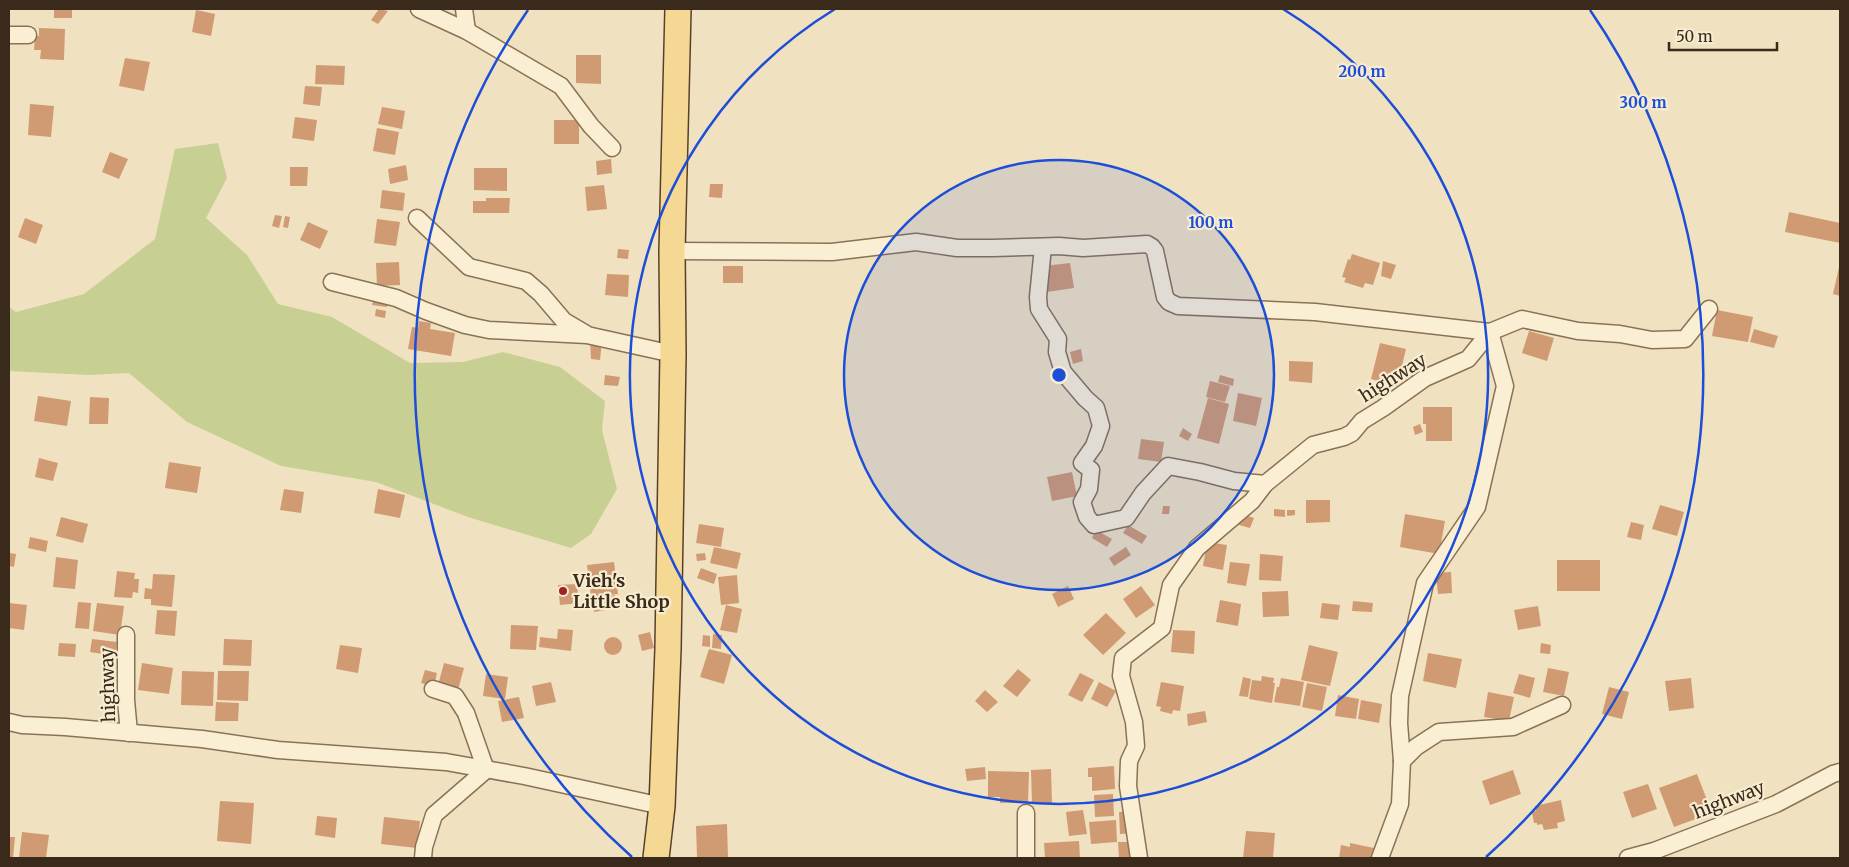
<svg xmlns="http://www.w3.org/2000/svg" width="1849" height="867" viewBox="0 0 1849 867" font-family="Merriweather,serif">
<rect width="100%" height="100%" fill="#f0e2c0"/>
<polygon fill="#c8cf93" points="218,143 227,178 206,218 247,255 278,304 332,317 410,363 463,362 503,352 560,367 605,401 602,430 617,489 591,534 571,548 468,517 376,482 281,466 187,422 129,373 89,375 9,371 9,307 16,312 84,294 155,239 175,149"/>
<g fill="#d09a73">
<rect x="54" y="9" width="18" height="9"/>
<polygon points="379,9 388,11 378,24 371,20"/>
<polygon points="196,10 215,14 211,36 192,32"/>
<polygon points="39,28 65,29 64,60 40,59 41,50 34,50 35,36 39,36"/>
<polygon points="576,55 601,55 601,84 576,83"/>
<polygon points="125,58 150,62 144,91 119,86"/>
<polygon points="316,65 345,66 344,85 315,84"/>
<polygon points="305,86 322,87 320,106 303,104"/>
<polygon points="30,104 54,106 51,137 28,135"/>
<polygon points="382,107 405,111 402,129 378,124"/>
<polygon points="295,117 317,120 314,141 292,138"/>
<rect x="554" y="120" width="25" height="24"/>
<polygon points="377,128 399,132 395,155 373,151"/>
<polygon points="110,152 128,159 119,179 102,172"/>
<polygon points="611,159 612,173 597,175 596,161"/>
<polygon points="406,165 408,180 390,184 388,169"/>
<polygon points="290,167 308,167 307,186 290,186"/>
<polygon points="474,168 507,168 507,191 474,190"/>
<polygon points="710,184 723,184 722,198 709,197"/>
<polygon points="604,185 607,209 587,211 585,187"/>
<polygon points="382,190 405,193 403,211 380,208"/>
<polygon points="486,198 510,198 509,213 473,213 473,201 486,201"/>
<polygon points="1789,212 1840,223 1840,243 1785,232"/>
<polygon points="275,215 282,216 279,228 272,226"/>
<polygon points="285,216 290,217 288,228 283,227"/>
<polygon points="25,218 43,225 36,244 18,237"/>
<polygon points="377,219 400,222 396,246 374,243"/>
<polygon points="308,222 328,231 320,249 300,240"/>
<polygon points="618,249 629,250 628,259 617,258"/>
<polygon points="1352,254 1380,263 1373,285 1365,283 1363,288 1344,282 1346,278 1342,277 1348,259 1350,260"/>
<polygon points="1383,261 1396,265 1391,279 1381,276"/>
<polygon points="399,262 400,285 377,286 376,263"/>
<polygon points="1070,263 1074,288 1047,292 1044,266"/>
<rect x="723" y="266" width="20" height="17"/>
<polygon points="1839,267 1840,267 1840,296 1833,294"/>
<polygon points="607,274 629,275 628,297 605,295"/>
<polygon points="374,297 389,300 387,307 372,305"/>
<polygon points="376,309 386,311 385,318 375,316"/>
<polygon points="1717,310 1753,317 1748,342 1712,336"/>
<polygon points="419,321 431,323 430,329 455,333 451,356 408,349 412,327 418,328"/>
<polygon points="1754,329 1778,336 1774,348 1750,342"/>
<polygon points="1529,331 1554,338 1547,361 1522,353"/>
<polygon points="590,340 602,341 600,360 591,359"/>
<polygon points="1380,343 1406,349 1397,386 1371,379"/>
<polygon points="1081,349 1083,361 1073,364 1070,352"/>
<polygon points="1289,361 1313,362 1312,383 1289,381"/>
<polygon points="605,375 620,377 618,386 604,385"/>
<polygon points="1220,375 1234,379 1233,386 1218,382"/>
<polygon points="1210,381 1230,386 1225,402 1206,397"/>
<polygon points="1238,393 1262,398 1256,426 1233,421"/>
<polygon points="38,396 71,401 67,426 34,421"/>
<polygon points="90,397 109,398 108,424 89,424"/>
<polygon points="1208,398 1229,404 1219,444 1197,438"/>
<polygon points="1423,407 1452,407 1452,441 1426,441 1426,424 1423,424"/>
<polygon points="1420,424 1423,432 1415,435 1413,427"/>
<polygon points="1183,428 1192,434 1188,441 1179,436"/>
<polygon points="1141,439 1164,442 1161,462 1138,459"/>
<polygon points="39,458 58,463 53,481 35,477"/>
<polygon points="169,462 201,467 197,493 165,488"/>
<polygon points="1072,472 1077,496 1052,501 1047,477"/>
<polygon points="284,489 304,492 301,513 280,510"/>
<polygon points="378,489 405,495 400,518 374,513"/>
<polygon points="1306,500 1330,500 1330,522 1306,523"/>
<polygon points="1660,505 1684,512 1677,536 1652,529"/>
<polygon points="1163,506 1170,506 1169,514 1162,514"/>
<polygon points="1274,509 1285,510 1285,517 1274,516"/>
<polygon points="1287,510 1295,510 1295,515 1287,516"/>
<polygon points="1242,514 1254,518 1250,528 1239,525"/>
<polygon points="1405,514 1445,521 1439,554 1400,547"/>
<polygon points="61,517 88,524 83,543 56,536"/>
<polygon points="1631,522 1644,525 1641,540 1627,537"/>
<polygon points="699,524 724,528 721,547 696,543"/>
<polygon points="1128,525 1147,536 1142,544 1123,533"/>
<polygon points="1096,530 1112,539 1107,547 1092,538"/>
<polygon points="30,537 48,541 46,552 28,548"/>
<polygon points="1207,542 1227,545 1223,570 1203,566"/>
<polygon points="714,547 741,553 737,569 710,563"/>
<polygon points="1126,547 1131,555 1114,566 1109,558"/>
<polygon points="9,553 16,554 14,567 9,566"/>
<polygon points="705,553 706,560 697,561 696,554"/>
<polygon points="1260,554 1283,556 1281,581 1259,580"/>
<polygon points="56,557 78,560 75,589 53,587"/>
<rect x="1557" y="560" width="43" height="31"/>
<polygon points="614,562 618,594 591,597 587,565"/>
<polygon points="1230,562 1250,564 1246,586 1227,583"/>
<polygon points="701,568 717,574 714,584 697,578"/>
<polygon points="117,571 135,573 134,579 139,579 138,593 133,592 132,598 114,597"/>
<polygon points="1451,572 1452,593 1438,594 1436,573"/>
<polygon points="153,574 175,575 172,607 151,605 151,599 144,599 145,588 152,589"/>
<polygon points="737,575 739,603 721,605 718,577"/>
<polygon points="577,584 579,603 560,605 558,585"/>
<polygon points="1068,586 1074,599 1058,607 1052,594"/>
<polygon points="1141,586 1155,605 1136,618 1123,599"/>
<polygon points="1288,591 1289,616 1263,617 1262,592"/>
<polygon points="615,595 617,608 594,612 592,599"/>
<polygon points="1220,600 1241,604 1238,626 1216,622"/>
<polygon points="1353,601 1373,603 1372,612 1352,611"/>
<polygon points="78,602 91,603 89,629 75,628"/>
<polygon points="9,603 27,605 24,630 9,628"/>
<polygon points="97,603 124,606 120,635 93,631"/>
<polygon points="1322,603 1340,605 1338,620 1320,618"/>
<polygon points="726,605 742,609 737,633 720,630"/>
<polygon points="1538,606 1541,626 1518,630 1514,610"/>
<polygon points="157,610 177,611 175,636 155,634"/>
<polygon points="1106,613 1126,633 1103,655 1083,635"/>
<polygon points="511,625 538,626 536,650 510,649"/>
<polygon points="558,629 573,630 571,651 539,647 540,637 557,639"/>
<polygon points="1173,630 1195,631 1194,654 1171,652"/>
<polygon points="650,632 654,648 642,651 638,635"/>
<polygon points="713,634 722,635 721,649 712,648"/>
<polygon points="703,635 710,636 710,647 702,646"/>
<circle cx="613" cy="646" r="9"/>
<polygon points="92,639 117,642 115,656 90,652"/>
<polygon points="224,639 252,640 251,666 223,665"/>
<polygon points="59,643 76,644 75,657 58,656"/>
<polygon points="1541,643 1551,645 1550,654 1540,653"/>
<polygon points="340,645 362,648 358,673 336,669"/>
<polygon points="1309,645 1338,652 1330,686 1301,680"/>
<polygon points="709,649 732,655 724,684 700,677"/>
<polygon points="1428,653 1462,659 1456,688 1423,681"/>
<polygon points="142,663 173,668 169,694 138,690"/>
<polygon points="444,663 464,668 458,690 438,685"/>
<polygon points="1548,668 1569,672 1564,696 1543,692"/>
<polygon points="1018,669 1031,680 1017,697 1003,686"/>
<polygon points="425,670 437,673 434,686 421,683"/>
<polygon points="182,671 214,672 213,706 181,705"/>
<polygon points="218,671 249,671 248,701 217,700"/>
<polygon points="1080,673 1094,680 1082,702 1068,695"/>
<polygon points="486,674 508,677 505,699 483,696"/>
<polygon points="1519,674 1535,678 1530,698 1513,693"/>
<polygon points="1262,676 1274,678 1273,683 1275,683 1272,703 1249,699 1252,680 1261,681"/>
<polygon points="1243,677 1251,679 1248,697 1239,696"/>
<polygon points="1281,678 1304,682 1300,706 1274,702 1277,687 1279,687"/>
<polygon points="1691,678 1694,708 1669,711 1665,681"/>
<polygon points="551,682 556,702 536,706 532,686"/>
<polygon points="1099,682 1116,691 1107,707 1091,699"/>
<polygon points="1161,682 1184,686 1180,711 1173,710 1172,714 1160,711 1161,707 1156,706"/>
<polygon points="1307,683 1327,687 1322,711 1302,707"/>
<polygon points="1609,687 1629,692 1622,719 1602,714"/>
<polygon points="985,690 998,702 987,712 975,701"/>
<polygon points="1488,692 1514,697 1509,721 1484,717"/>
<polygon points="1338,695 1359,699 1356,719 1335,716"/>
<polygon points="519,697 524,718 502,722 498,701"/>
<polygon points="1361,700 1382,704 1379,723 1358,719"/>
<polygon points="216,702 239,703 238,721 215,721"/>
<polygon points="1205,711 1207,722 1188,726 1187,714"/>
<polygon points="1114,766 1115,789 1092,791 1092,777 1088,777 1088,768"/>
<polygon points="985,767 986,779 967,781 965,769"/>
<polygon points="1051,769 1052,803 1032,804 1031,770"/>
<polygon points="1513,770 1521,794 1490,805 1482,781"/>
<polygon points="988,771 1029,772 1028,803 1000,803 1000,797 988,797"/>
<polygon points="1697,774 1712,813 1674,827 1659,788"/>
<polygon points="1648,784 1657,809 1632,818 1623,792"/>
<polygon points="1113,794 1114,816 1095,817 1094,795"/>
<polygon points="1561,800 1565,821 1557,823 1558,828 1544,830 1542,824 1537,825 1537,823 1534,823 1532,812 1536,811 1535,806"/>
<polygon points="220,801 254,803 251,844 217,841"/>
<polygon points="1083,810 1087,834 1069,836 1066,812"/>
<polygon points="1130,811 1132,833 1120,834 1119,812"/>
<polygon points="317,816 337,818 335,838 315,835"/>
<polygon points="384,817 420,821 417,848 381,844"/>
<polygon points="1116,820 1117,842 1091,844 1089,822"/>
<polygon points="727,824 728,857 697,858 696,826"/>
<polygon points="1246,831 1275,833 1273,858 1243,858"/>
<polygon points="22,832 49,835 46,858 19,858"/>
<polygon points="9,837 15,837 13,858 9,858"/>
<polygon points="1079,841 1080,858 1045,858 1044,843"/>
<polygon points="1118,842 1130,842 1130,858 1119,858"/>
<polygon points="1350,843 1374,848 1372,858 1339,858 1341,845 1350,847"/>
</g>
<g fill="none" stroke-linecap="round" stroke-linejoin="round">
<g stroke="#8a7257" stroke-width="19">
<g id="minor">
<polyline points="419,9 467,31 561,86 591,126 612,148"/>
<polyline points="464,9 467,31"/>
<polyline points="9,35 28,35"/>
<polyline points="417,218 469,267 526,281 541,294 564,321 586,334"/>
<polyline points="1043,247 1038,297 1039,309 1058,339 1057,352 1063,372 1085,398 1096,408 1101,426 1094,446 1082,463 1091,470 1089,489 1082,502 1087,517 1094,525 1126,518 1143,493 1168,466 1200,472 1234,481 1265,484"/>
<polyline points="672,251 832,252 916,242 957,248 993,248 1059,246 1083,248 1147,244 1152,247 1155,251 1165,297 1169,302 1178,306 1315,312 1490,332 1505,386 1477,507 1425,583 1400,696 1399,723 1402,761"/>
<polyline points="332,282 396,298 426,311 465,325 489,330 587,335 673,354"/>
<polyline points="126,635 126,700 129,733"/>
<polyline points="9,722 22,725 65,727 202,739 278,750 446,762 524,776 662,806"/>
<polyline points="423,858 424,847 434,815 486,770 466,713 455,696 433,689"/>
<polyline points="1026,858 1026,813"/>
<polyline points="1139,858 1128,786 1129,761 1136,746 1134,722 1121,676 1123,658 1162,628 1171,585 1197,548 1252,501 1265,484 1313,445 1344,437 1352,433 1362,421 1383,408 1425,378 1468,359 1490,332 1522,319 1578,331 1620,334 1652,340 1685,339 1709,309"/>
<polyline points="1380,858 1400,804 1402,761 1416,747 1439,732 1513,727 1562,705"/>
<polyline points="1628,858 1654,851 1776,804 1833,774 1840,772"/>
</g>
</g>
<g stroke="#57402b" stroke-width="28">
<polyline id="primary" points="656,858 662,806 668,649 673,354 672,251 678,9"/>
</g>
<use href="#minor" stroke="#fbefd3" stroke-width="16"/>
<use href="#primary" stroke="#f6d895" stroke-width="25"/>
</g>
<circle cx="1059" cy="375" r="215" fill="#1d4ed8" fill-opacity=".12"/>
<g fill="none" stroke="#1d4ed8" stroke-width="2.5">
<circle cx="1059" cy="375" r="215"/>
<path d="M1283 9A429 429 0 1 1 835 9"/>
<path d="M632 857A644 644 0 0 1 528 10M1590 10A644 644 0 0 1 1486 857"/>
</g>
<circle fill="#9c2424" stroke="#f7ecd0" stroke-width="2" cx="563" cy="591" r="5"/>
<g text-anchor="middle" stroke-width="4.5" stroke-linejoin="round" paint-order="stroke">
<g font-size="18" fill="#392a1c" stroke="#f7ecd0">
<text transform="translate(1393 378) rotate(-32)" y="6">highway</text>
<text transform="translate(108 685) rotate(-92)" y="6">highway</text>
<text transform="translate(1729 800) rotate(-21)" y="6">highway</text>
</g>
<g font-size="18" font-weight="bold" fill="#392a1c" stroke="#f7ecd0" text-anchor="start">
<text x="573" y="587">Vieh's<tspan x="573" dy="21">Little Shop</tspan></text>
</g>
</g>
<circle cx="1059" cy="375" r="8" fill="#1d4ed8" stroke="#f7ecd0" stroke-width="2.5"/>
<g font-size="15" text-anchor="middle" font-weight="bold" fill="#1d4ed8" stroke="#f7ecd0" stroke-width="4.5" stroke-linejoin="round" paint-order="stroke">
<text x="1362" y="77">200 m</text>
<text x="1643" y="108">300 m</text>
<text x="1211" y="228">100 m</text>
</g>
<rect width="1849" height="867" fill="none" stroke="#392a1c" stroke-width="20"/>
<path d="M1669 42v8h108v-8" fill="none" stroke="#392a1c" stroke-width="2.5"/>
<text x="1676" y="42" font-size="15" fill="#392a1c" stroke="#f7ecd0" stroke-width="4" paint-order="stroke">50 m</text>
</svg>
